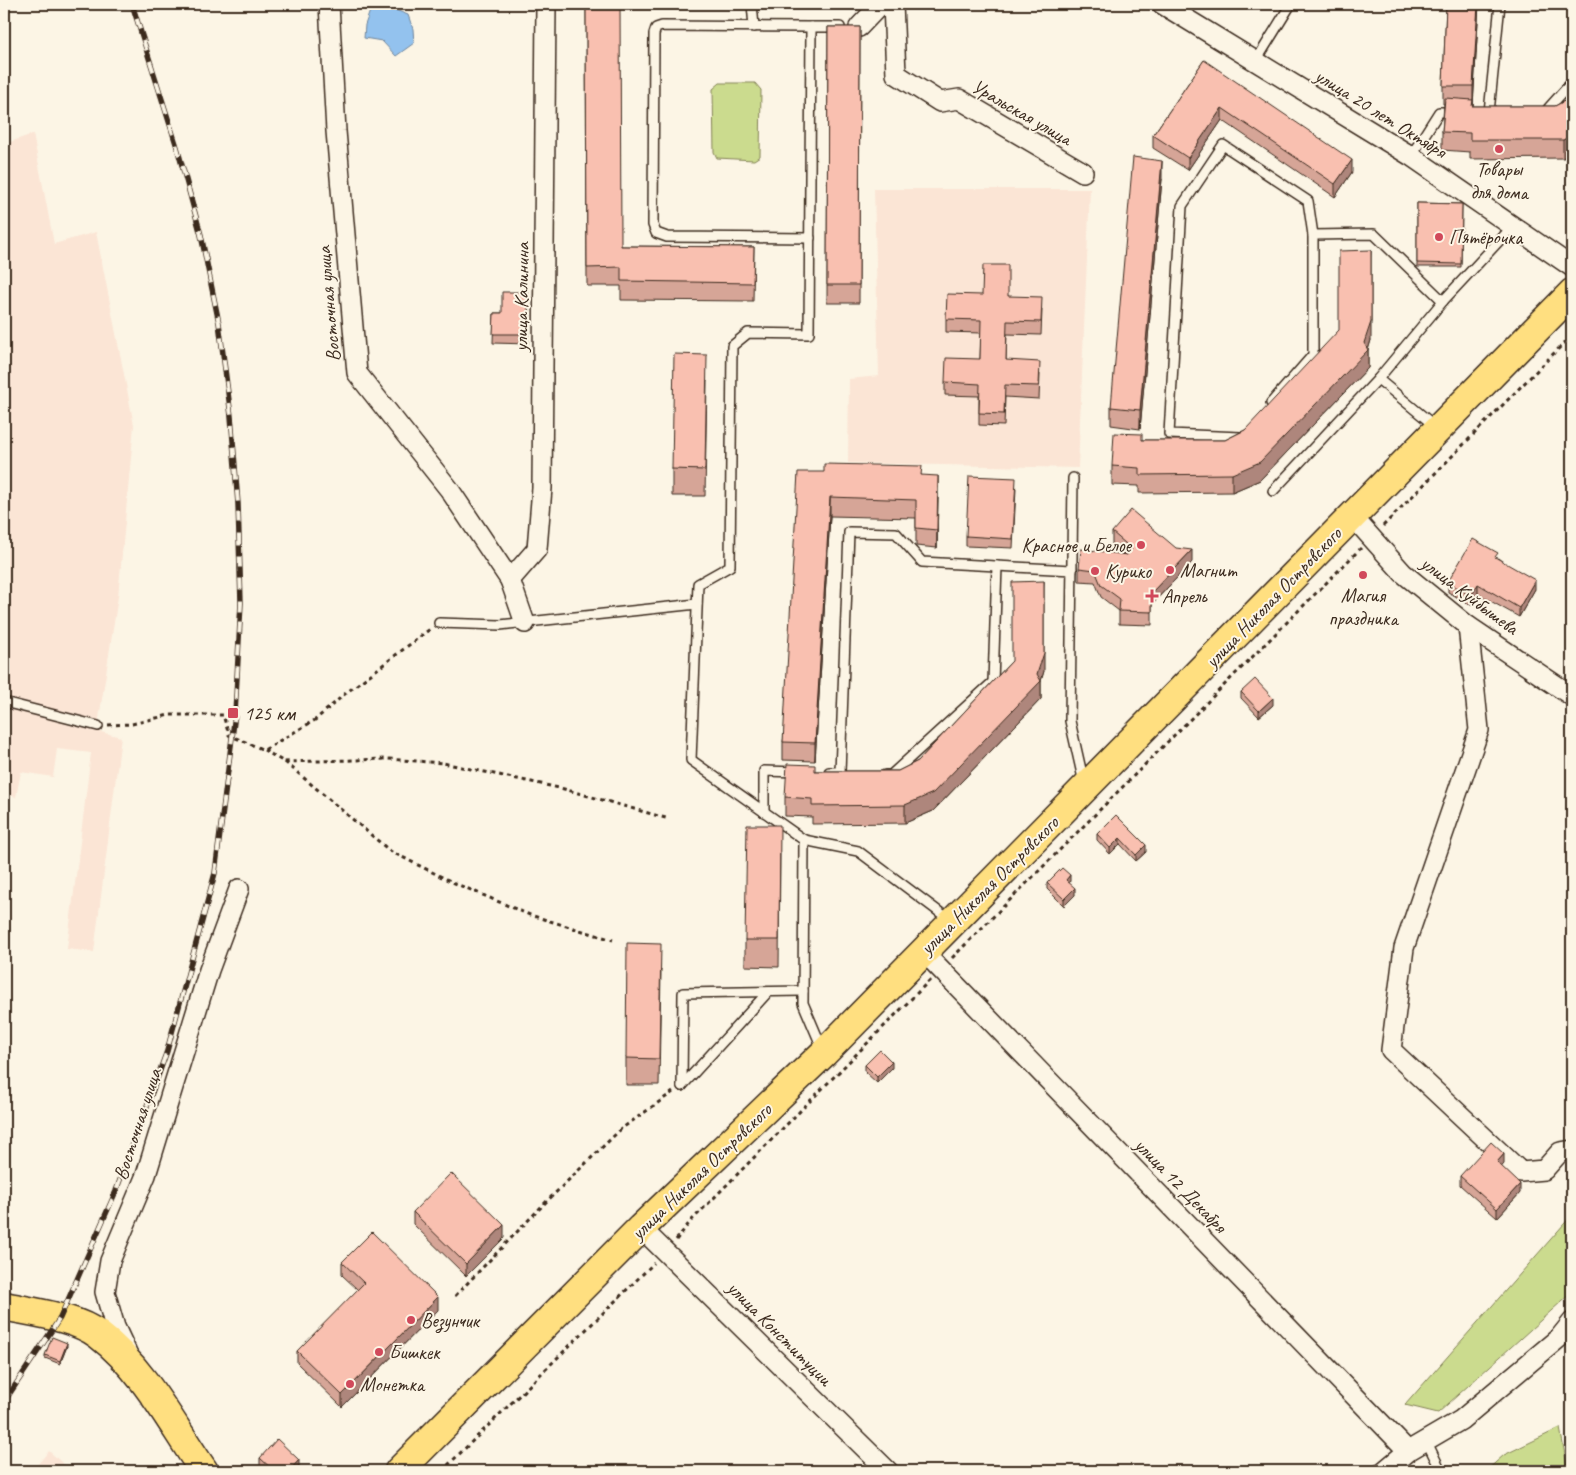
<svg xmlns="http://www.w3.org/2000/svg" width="1576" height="1475" viewBox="0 0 1576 1475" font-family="Caveat,sans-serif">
<rect width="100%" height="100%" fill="#fcf5e5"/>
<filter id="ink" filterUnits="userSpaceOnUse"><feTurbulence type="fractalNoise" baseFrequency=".02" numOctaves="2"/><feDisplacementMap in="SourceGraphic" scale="10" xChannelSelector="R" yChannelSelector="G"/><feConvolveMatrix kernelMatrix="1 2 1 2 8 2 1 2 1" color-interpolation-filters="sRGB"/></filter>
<g filter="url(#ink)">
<g fill="#fbe5d5">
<polygon points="33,134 54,244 96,232 134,425 118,597 97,731 121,737 94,952 67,949 91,753 57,749 53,777 21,772 16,797 4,794 4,144"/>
<polygon points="874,189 1090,189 1078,468 848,463 849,379 879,376"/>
<polygon points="49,1451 71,1471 32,1471"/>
</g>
<g fill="#cbdb8e" stroke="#838256">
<polygon points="720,83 755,83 761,90 760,156 754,160 717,158 714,152 713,89"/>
<polygon points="1572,1215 1572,1292 1438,1413 1405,1405"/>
<polygon points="1560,1428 1568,1471 1486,1471 1504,1455"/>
</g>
<polygon fill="#93c2ee" stroke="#70859b" points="386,6 408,15 413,29 414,43 396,56 382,41 364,38 365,25 371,8"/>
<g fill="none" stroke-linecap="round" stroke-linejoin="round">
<g stroke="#3b2a1e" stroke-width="12">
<g id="service">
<polyline points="752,4 754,27"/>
<polyline points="1256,61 1291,4"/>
<polyline points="1489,112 1500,4"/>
<polyline points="1542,112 1545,112 1572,82"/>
<polyline points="1411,156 1439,112 1454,112"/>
<polyline points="810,238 667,237 656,233 653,225 654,34 656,28 662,26 811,27"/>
<polyline points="1271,403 1313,355 1313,235"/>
<polyline points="1436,427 1378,379 1443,301"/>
<polyline points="1241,437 1169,434 1182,206 1223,145 1308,201 1313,235 1374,234 1443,301 1513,226"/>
<polyline points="1073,478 1070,721 1084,783"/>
<polyline points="1273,491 1378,379"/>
<polyline points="439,623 500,625 697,604"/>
<polyline points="4,702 98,726"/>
<polyline points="829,772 840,772 849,532 896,533 922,562 1072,570"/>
<polyline points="885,775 891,775 993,682 997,566"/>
<polyline points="764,812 764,771 798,772"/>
<polyline points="804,840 858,851 950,920"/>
<polyline points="823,1050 803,1003 804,840 691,760 698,584 730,566 732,346 748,333 809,334 811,27 840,27"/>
<polyline points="682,1086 683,993 803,991"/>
<polyline points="682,1086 768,992"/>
<polyline points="1426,1440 1441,1471"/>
</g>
</g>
<g stroke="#3b2a1e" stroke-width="22">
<g id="minor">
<polyline points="329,4 336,131 357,373 449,489 510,580 525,623"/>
<polyline points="893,4 896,74 940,102 959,99 1083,172"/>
<polyline points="1162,4 1411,156 1572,267"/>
<polyline points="859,27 881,4"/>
<polyline points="1352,516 1403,573 1468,626 1572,696"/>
<polyline points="510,580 537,549 542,488 546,4"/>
<polyline points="1468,626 1479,730 1404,948 1391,1050 1521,1172 1544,1170 1560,1152 1572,1150"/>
<polyline points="923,951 1408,1451"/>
<polyline points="641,1228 888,1471"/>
<polyline points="129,1357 115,1327 105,1292 110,1261 146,1175 209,970 239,889"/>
<polyline points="1384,1471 1408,1451 1461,1420 1560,1337 1572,1322"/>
</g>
</g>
<g stroke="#3b2a1e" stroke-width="31">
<g id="primary">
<path d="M4,1306C32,1312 76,1317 99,1335C144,1369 172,1425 204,1471"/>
<polyline points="399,1471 641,1228 824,1053 1572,293"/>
</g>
</g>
<g stroke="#3b2a1e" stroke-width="3" stroke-dasharray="4 4" stroke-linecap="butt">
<polyline points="1383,526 1572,335"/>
<polyline points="108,725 132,724 169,715 223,715 229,735 264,750 315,720 346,693 430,629"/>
<polyline points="264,750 284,762 388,759 443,763 564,789 669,819"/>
<polyline points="285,762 390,851 452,882 530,915 613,940"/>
<polyline points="952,958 1361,548"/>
<polyline points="676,1240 691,1221 930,980"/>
<polyline points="455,1296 545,1203 621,1129 673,1092"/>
<polyline points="442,1471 654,1263"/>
</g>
<use href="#service" stroke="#fcf5e5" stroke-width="9"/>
<use href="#minor" stroke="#fcf5e5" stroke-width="19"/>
<use href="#primary" stroke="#ffdf80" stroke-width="28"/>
<g stroke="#3b2a1e" stroke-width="5.5">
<polyline id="rail" points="4,1402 60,1318 116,1191 167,1051 215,873 235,714 241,603 238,504 231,416 219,323 201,235 177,147 132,4"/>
</g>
<use href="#rail" stroke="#fcf5e5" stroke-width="4" stroke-dasharray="11" stroke-linecap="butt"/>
</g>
<g fill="#d6a597" stroke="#3b2a1e">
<polygon points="1446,4 1479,4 1473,106 1555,106 1572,97 1572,154 1563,158 1470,159 1470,152 1442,150 1442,132 1444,104 1443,104 1443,86"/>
<polygon points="586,5 621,246 754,247 753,301 621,300 621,286 587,286"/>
<polygon points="828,27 860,27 859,303 827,303"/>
<polygon points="1204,60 1352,172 1335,197 1222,120 1188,170 1153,148 1153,135"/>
<polygon points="1162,179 1140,429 1111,425 1111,407"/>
<polygon points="1417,203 1462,204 1461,267 1417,267"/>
<polygon points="528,292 528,344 493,343 494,313 502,313"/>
<polygon points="1008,296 1042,309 1041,335 1007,334 1006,360 1040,374 1039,399 1005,397 1004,426 979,425 979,396 945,395 945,382 980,359 981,333 946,332 946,319"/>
<polygon points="1371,340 1368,350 1368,368 1260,480 1232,492 1139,493 1139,486 1112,485 1112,466 1142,440 1225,440 1245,430"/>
<polygon points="707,381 705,496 672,496 672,469"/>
<polygon points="824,472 922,475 938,494 937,548 916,546 916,518 830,516 815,761 783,760 783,742"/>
<polygon points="1016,488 1013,548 966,546 966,536"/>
<polygon points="1112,532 1192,562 1152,604 1152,625 1119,624 1119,611 1101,597 1095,582 1079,581 1079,568 1123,554 1112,545"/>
<polygon points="1498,558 1535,589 1519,617 1478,594 1471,605 1448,592 1448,582"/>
<polygon points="1012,661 1044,671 1041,681 1041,699 933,811 905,823 812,824 812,817 785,816 785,797 815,771 898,771 918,761"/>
<polygon points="1241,692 1273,705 1259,717 1241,698"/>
<polygon points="1116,815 1146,852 1136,861 1120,844 1110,854 1097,840 1097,834"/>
<polygon points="780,852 779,967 745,966 745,940"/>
<polygon points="1070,881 1069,883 1075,895 1064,906 1047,889 1047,883"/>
<polygon points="661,970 659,1085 626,1085 626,1058"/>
<polygon points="865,1065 892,1068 877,1083 865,1072"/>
<polygon points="1504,1164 1501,1166 1520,1193 1497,1218 1460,1185 1460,1176"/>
<polygon points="413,1212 504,1238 466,1276 413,1224"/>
<polygon points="342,1262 438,1310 342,1407 297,1363 297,1351 358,1290 342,1275"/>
<polygon points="67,1346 60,1364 45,1358 45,1355"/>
<polygon points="260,1458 299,1470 298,1471 264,1471 260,1467"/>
</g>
<g fill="#ae867b" stroke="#3b2a1e">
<polygon points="1478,4 1479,4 1473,105 1473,86"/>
<polygon points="1222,108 1222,120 1188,170 1188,158"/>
<polygon points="1572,135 1572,154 1563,158 1563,140"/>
<polygon points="1352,160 1352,172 1335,197 1335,184"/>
<polygon points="1162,161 1162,179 1140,429 1140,410"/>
<polygon points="1371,250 1371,340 1368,350 1368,368 1260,480 1232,492 1232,474 1364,343"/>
<polygon points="938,476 938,494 937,548 937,530"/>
<polygon points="830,497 830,516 815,761 815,743"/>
<polygon points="1192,550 1192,562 1152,604 1152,592"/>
<polygon points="1535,580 1535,589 1519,617 1519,608"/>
<polygon points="1044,581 1044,671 1041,681 1041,699 933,811 905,823 905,805 1037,674"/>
<polygon points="1478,584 1478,594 1471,605 1471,596"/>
<polygon points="1273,698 1273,705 1259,717 1259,711"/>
<polygon points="1120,838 1120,844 1110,854 1110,848"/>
<polygon points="1146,845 1146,852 1136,861 1136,855"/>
<polygon points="1070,875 1070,881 1066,886 1066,880"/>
<polygon points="1075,888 1075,895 1064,906 1064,899"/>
<polygon points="892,1062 892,1068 877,1083 877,1077"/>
<polygon points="1504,1154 1504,1164 1497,1172 1497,1162"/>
<polygon points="1520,1184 1520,1193 1497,1218 1497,1209"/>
<polygon points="504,1225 504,1238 466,1276 466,1264"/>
<polygon points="438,1297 438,1310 342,1407 342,1395"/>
<polygon points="67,1343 67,1346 60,1364 60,1361"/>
<polygon points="299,1460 299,1470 298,1471 289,1471"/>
</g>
<g fill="#f9c0b0" stroke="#3b2a1e">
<polygon points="1446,4 1478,4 1473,86 1443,86"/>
<polygon points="586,5 620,6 621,246 754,247 753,283 621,281 621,267 587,268"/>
<polygon points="828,27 860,27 859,285 827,285"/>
<polygon points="1204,60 1352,160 1335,184 1222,108 1188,158 1153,135"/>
<polygon points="1572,97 1572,135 1563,140 1470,140 1470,133 1442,132 1445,98 1473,100 1472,106 1555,106"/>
<polygon points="1133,157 1162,161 1140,410 1111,407"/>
<polygon points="1417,203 1462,204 1461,264 1417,263"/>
<polygon points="1371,250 1371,322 1364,343 1368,350 1260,462 1232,474 1139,475 1139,468 1112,466 1114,433 1142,434 1142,440 1225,440 1245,430 1339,330 1339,251"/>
<polygon points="983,265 1008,265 1008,296 1042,297 1041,322 1007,321 1006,360 1040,362 1039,386 1005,385 1004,414 979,413 980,384 945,382 946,358 980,359 981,320 946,319 947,294 982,295"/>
<polygon points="502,292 528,292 528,334 493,334 494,313 502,313"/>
<polygon points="674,354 707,355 705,470 672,469"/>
<polygon points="824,464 922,466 921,475 938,476 937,530 916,528 916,500 830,497 815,743 783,742 798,472 824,472"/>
<polygon points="969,476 1016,478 1013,539 966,536"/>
<polygon points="1131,510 1176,548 1192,550 1152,592 1152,612 1119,611 1120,599 1101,585 1095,570 1079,568 1081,549 1127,555 1132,549 1112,532"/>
<polygon points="1473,539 1498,553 1495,557 1535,580 1519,608 1478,584 1471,596 1448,582"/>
<polygon points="1044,581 1044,653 1037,674 1041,681 933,793 905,805 812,806 812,799 785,797 787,764 815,765 815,771 898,771 918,761 1012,661 1012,582"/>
<polygon points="1255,679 1273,698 1259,711 1241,692"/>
<polygon points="1116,815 1146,845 1136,855 1120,838 1110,848 1097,834"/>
<polygon points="747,825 780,825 779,940 745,940"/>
<polygon points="1062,868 1070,875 1066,880 1075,888 1064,899 1047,883"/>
<polygon points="627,943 661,944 659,1059 626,1058"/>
<polygon points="880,1050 892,1062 877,1077 865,1065"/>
<polygon points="1491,1142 1504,1154 1497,1162 1520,1184 1497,1209 1460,1176"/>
<polygon points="451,1173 504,1225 466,1264 413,1212"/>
<polygon points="372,1232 438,1297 342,1395 297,1351 364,1283 342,1262"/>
<polygon points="52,1337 67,1343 60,1361 45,1355"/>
<polygon points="277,1439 299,1460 289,1471 274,1471 260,1458"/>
</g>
</g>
<g fill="#d1495b" stroke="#fcf5e5" stroke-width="2">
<circle cx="1499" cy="149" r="5"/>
<circle cx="1439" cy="237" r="5"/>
<circle cx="1141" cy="545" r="5"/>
<circle cx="1170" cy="570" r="5"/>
<circle cx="1095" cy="571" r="5"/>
<circle cx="1363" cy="575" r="5"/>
<path d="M1149.5 588.5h5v5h5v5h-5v5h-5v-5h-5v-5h5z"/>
<rect x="227" y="707" width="12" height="12" rx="2.5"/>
<circle cx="411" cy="1320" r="5"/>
<circle cx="379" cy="1352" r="5"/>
<circle cx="350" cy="1384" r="5"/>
</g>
<g text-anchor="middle" stroke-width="4" stroke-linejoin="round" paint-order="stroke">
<g font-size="20" fill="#3b2a1e" stroke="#fcf5e5">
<text transform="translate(1022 112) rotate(30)" y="7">Уральская улица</text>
<text transform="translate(1381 113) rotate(32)" y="7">улица 20 лет Октября</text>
<text transform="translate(521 297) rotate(-89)" y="7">улица Калинина</text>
<text transform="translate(328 304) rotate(-95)" y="7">Восточная улица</text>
<text transform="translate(1470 595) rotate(37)" y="7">улица Куйбышева</text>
<text transform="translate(1273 597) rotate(-46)" y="7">улица Николая Островского</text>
<text transform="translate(989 885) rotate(-45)" y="7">улица Николая Островского</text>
<text transform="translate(137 1124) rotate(-72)" y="7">Восточная улица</text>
<text transform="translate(701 1171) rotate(-44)" y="7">улица Николая Островского</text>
<text transform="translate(1181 1185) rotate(46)" y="7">улица 12 Декабря</text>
<text transform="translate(780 1333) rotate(45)" y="7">улица Конституции</text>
</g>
<g font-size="20" fill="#3b2a1e" stroke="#fcf5e5" text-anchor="start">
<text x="1499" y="176" text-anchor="middle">Товары<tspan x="1499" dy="23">для дома</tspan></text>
<text x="1449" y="244">Пятёрочка</text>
<text x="1131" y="552" text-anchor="end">Красное и Белое</text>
<text x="1180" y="577">Магнит</text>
<text x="1105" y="578">Курико</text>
<text x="1363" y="602" text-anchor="middle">Магия<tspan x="1363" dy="23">праздника</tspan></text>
<text x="1162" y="603">Апрель</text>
<text x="244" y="720">125 км</text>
<text x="421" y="1327">Везунчик</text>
<text x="389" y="1359">Бишкек</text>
<text x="360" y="1391">Монетка</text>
</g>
</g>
<rect width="1576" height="1475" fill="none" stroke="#fcf5e5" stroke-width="20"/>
<rect x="10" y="10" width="1556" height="1455" fill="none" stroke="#3b2a1e" stroke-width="2" filter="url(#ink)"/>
</svg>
